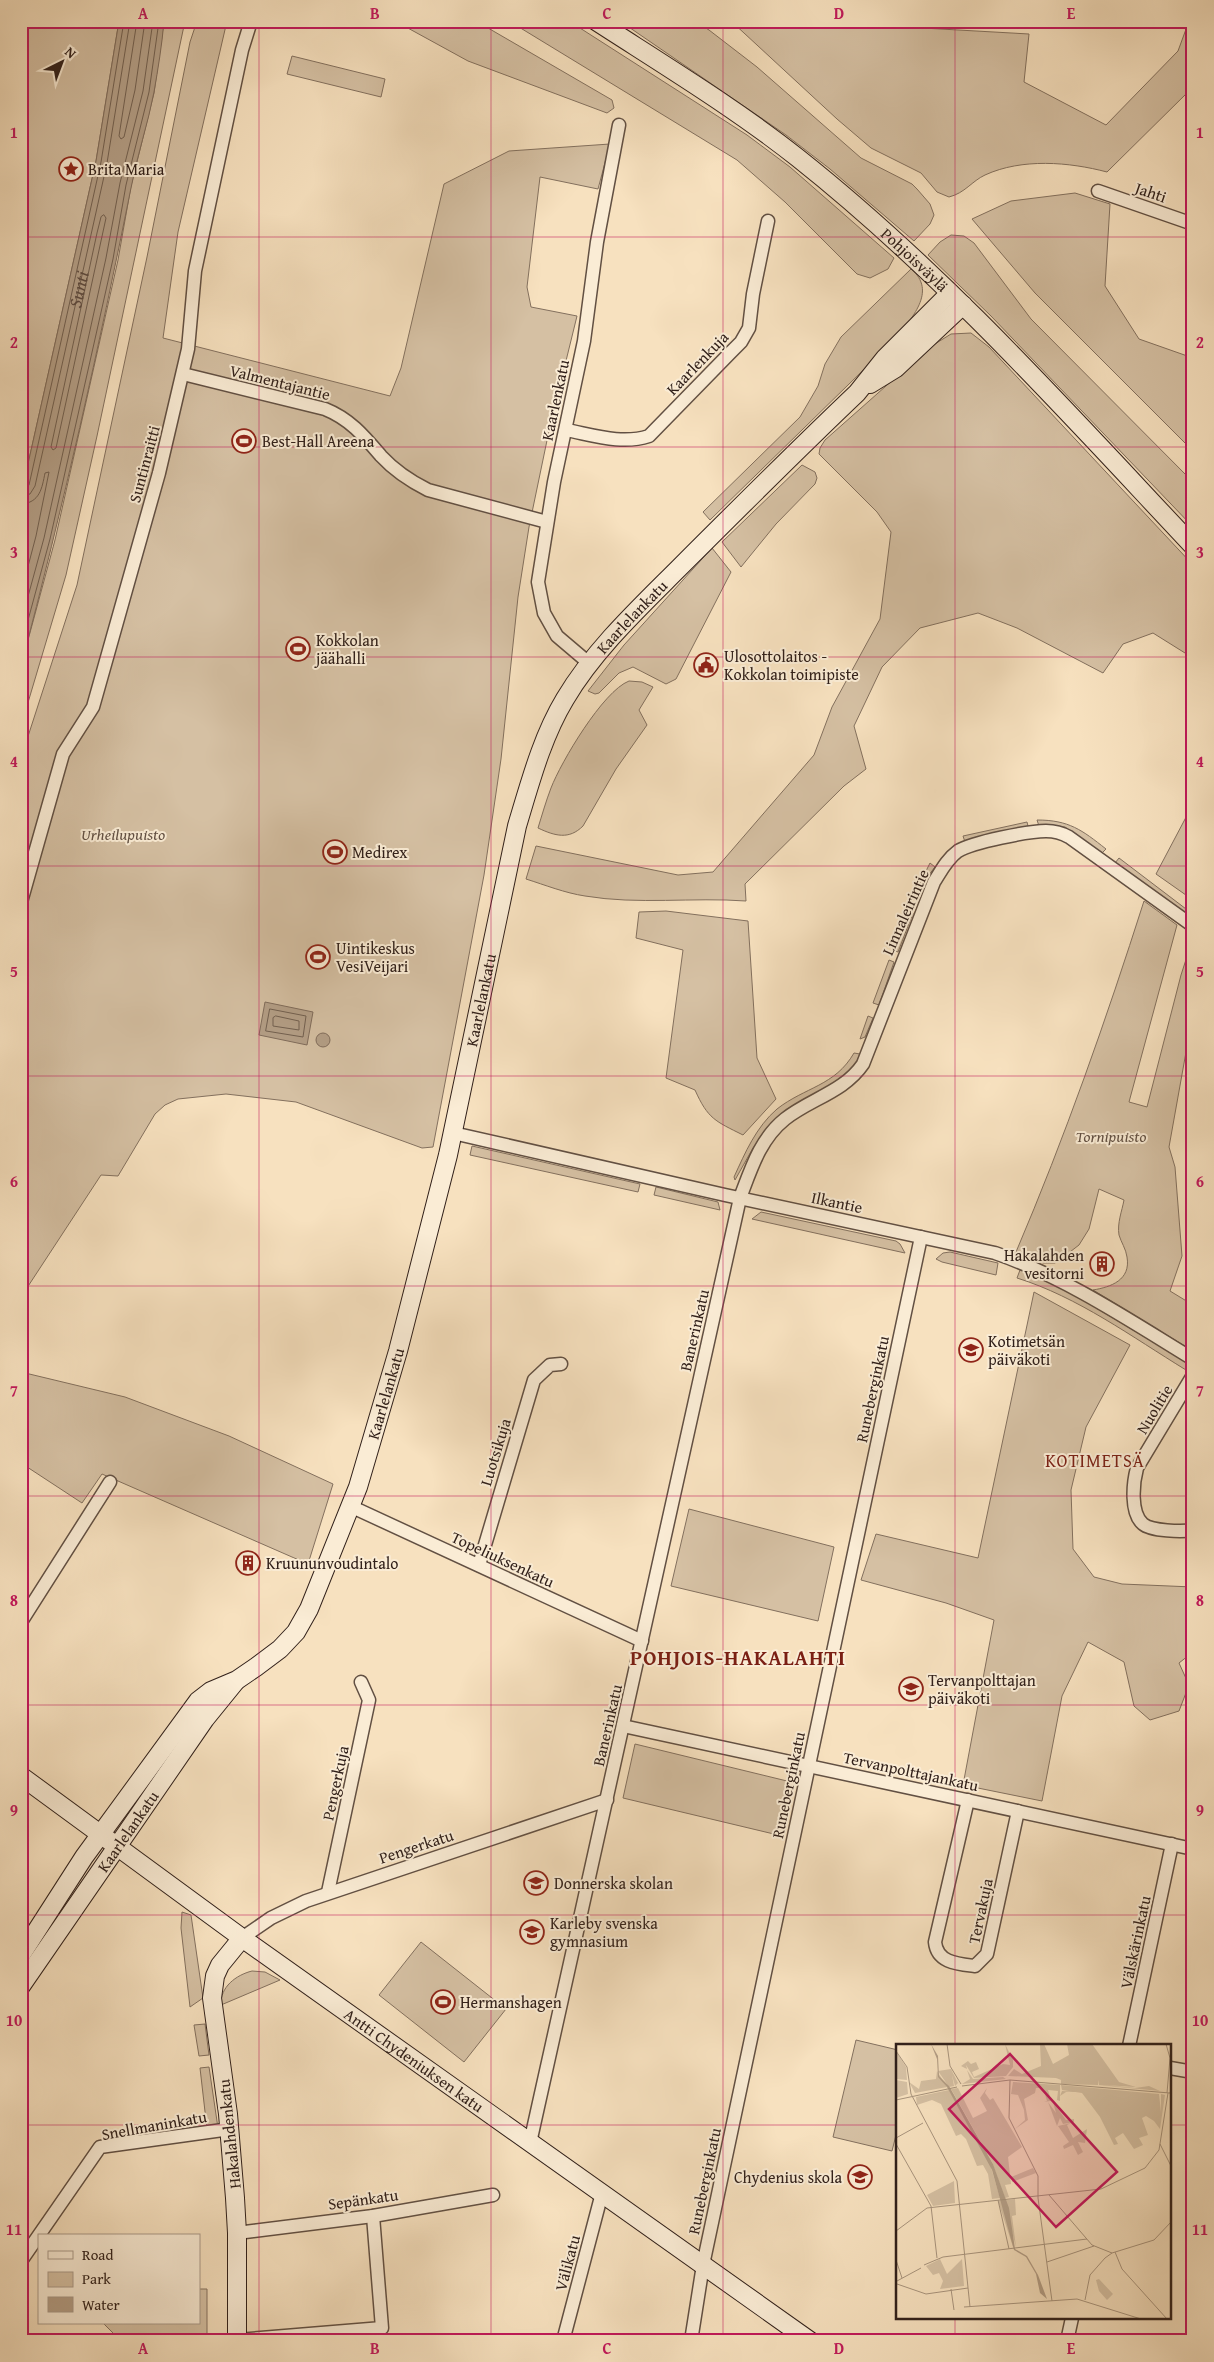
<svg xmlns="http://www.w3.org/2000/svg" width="1214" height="2362" viewBox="0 0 1214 2362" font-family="'Gentium Book Plus',serif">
<rect width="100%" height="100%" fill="#f7e1bf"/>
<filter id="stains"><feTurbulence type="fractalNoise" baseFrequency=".004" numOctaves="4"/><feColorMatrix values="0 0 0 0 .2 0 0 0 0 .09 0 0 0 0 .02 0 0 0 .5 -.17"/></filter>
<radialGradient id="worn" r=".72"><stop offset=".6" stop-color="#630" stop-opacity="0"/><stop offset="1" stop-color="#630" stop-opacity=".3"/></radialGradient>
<g fill="#d5c0a3" stroke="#83705e">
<polygon points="21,21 119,21 96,161 21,495"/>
<polygon points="164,21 185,21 97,436 66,575 21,726 21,666 55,540 118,260 131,186 154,93"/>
<polygon points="197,21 227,21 178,232 163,338 390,396 401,368 444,184 509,151 610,144 598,189 540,177 527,287 531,307 577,316 550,426 529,527 518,597 501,759 484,875 433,1147 422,1148 296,1102 226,1094 178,1099 165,1105 155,1114 118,1176 101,1175 21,1297 21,758 77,585 147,257 190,42"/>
<polygon points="395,21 476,21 612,100 614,108 607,113 468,61"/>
<polygon points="509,21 569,21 747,135 790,167 894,258 888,269 870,278 857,274 785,202 737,160"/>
<polygon points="620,21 695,21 709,30 757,67 861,158 912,184 917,189 930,204 934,215 930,224 914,241 830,169 786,135"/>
<path d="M731,21H896L905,27L1029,34L1024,82L1106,125L1178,51L1189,21H1193V83L1189,91L1107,172C1069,162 1022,158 985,175C972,181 965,193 949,197L937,192L921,173L871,148L837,119Z"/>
<polygon points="292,56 385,79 381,97 287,74"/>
<polygon points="1075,193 1110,204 1105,286 1139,339 1193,358 1193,451 1035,293 972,219 1011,201"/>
<polygon points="951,235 964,236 974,243 1031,319 1193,482 1193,527 991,316 928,255 940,242"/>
<path d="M911,269C938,291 911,319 895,339L710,520L703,512L800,417L818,386L825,364L841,337Z"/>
<path d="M971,333L989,347L1193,565V658L1153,633L1123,644L1103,673L1017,628L978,613L920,628L882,667L854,726L866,769L844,786L745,884L746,901C693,897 638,905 585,896C565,893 545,885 526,879L536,846L678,875L713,872L814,755L832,707L880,619L891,532L877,512L819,454L820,448L825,440L930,347L951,334Z"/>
<polygon points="802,465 815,472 817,478 815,484 776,524 741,567 722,542"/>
<polygon points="712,548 731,572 676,679 666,684 633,667 619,673 599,693 595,694 588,691 624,645"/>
<path d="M629,681L642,682L653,687L639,710L647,725L616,769L583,826C569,840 555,836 538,828C542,815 546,801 551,788C561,762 603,691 629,681Z"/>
<polygon points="1193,804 1193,900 1156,874"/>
<path d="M1037,820C1069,820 1082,830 1106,849L1102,853L1065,827L1039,826Z"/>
<polygon points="1027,822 1028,826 965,842 963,836"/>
<polygon points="1119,858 1190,912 1186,917 1115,863"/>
<polygon points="930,863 935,867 928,876 919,898 912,899"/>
<path d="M1144,901L1177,925L1129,1102L1147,1107L1181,975L1193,938V1013L1169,1147L1175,1167L1182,1256L1170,1291L1193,1305V1351L1093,1290C1111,1287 1131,1280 1127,1257C1126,1249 1121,1242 1119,1235C1117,1223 1122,1211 1124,1200L1099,1189L1089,1229L1079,1245L1066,1255L1055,1263H1043L1016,1252C1065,1137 1106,1020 1144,901Z"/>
<path d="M666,911L748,921L757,1058L776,1099L743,1135C715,1121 708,1119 695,1090L666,1078L683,950L636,938L639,912Z"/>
<polygon points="907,911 913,913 898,952 892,950"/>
<polygon points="889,960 894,962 879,1005 873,1003"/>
<polygon points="868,1016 873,1018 865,1037 860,1039"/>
<path d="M854,1053L860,1054L855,1066L838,1081L782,1113L753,1148L735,1180L734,1177C745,1153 756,1127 777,1109C805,1087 835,1086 854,1053Z"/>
<polygon points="472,1146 640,1184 638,1192 470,1155"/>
<polygon points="656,1187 718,1202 720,1210 654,1195"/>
<polygon points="761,1212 896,1241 900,1244 905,1253 752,1219"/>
<polygon points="950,1252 998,1263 996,1275 942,1262 936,1259 943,1253"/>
<path d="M1020,1270L1039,1276L1068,1291L1188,1363L1186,1370C1132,1337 1078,1297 1017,1278Z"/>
<polygon points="1034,1292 1130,1345 1086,1427 1071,1490 1073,1549 1094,1577 1122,1584 1193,1587 1193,1652 1179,1663 1189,1685 1179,1711 1150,1720 1134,1706 1124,1662 1088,1642 1062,1696 1042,1801 963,1785 994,1620 946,1603 861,1580 876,1534 978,1558"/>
<polygon points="21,1372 125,1397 229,1436 333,1484 308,1564 102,1474 82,1503 21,1463"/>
<polygon points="689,1509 834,1547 818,1621 671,1586"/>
<polygon points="635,1744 787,1781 778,1835 623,1798"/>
<polygon points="182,1912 191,1915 203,1998 190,2007 181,1928"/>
<polygon points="421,1942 506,2009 464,2062 379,1995"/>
<path d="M252,1971L265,1972L280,1980L221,2005C220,1987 236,1975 252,1971Z"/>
<polygon points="205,2024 209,2055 199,2056 194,2025"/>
<polygon points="856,2040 898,2050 898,2127 892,2151 833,2137"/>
<polygon points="209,2067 218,2128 207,2129 200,2068"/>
<polygon points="199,2289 207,2289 207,2341 121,2341 103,2323 199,2323"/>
</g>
<g fill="#b49f87" stroke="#806c5b">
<path d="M119,21H164C162,45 158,69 154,92C148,124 137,155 131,188C99,348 63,507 21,666V495L96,161Z"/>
<polygon points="265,1002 313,1012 307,1045 259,1035"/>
<circle cx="323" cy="1040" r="7"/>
</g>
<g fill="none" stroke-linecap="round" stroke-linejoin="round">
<g stroke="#726050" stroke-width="1">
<polyline points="137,21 119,136 121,139 124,137 135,90 145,21"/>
<polygon points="104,215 106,218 56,448 53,450 51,447 97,233 101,217"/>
<polyline points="21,490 26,489 29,485 101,162 124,21"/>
<path id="s1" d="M21,496L30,494L35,486L107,163L130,21"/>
<path d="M21,504C40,503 42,488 45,473L49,472L36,536L21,593"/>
<polyline points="21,622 44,538 106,258 120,183 143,91 153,21"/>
<polyline points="21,646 50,539 113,259 126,185 149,92 159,21"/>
<polygon points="270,1009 306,1016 303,1037 266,1031"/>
<polygon points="276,1016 299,1021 299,1030 273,1026 273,1018"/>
</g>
<g stroke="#625043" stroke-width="15">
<g id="street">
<polyline points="1098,191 1193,224"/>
<path d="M183,374L325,409C350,419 364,436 381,456C394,470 410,481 428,490L547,522"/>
<path d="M566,430C593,435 622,445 649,436L731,352L741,342L749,328L753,294L768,221"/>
<polyline points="590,664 557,636 544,613 538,582 554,482 584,341 597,242 619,125"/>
<polyline points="21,902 63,754 93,707 159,473 188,349 195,271 242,50 251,21"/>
<path d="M453,1133L725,1195L995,1253C1065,1277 1129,1320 1193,1359"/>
<path d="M1193,1375L1137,1468C1133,1483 1130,1513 1143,1524C1151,1531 1182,1532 1193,1530"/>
<polyline points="350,1506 642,1641"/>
<polyline points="479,1565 534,1380 550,1365 561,1364"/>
<polyline points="21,1622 110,1482"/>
<polyline points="623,1726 1193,1849"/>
<path d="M968,1800L935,1942C937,1963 958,1964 975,1966L987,1954L1018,1811"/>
<polyline points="328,1892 369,1700 361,1682"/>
<polyline points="242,1938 271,1918 306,1901 607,1800"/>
<polyline points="1129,2046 1172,1844"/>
<polyline points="1170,2068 1193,2072"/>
<path d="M530,2143L740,1198C751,1169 760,1139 785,1119C810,1099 844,1092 863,1064L934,882C941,871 947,859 958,851C973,842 1029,831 1046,831C1054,831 1062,833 1069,837L1193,926"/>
<polyline points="237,2233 373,2216 493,2195"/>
<polyline points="21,2261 100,2147 230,2129"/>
<polyline points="237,2340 382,2328 373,2216"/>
<polyline points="563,2341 602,2193"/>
<polyline points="691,2341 703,2265 921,1237"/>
<polyline points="1067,2341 1072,2318"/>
</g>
</g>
<g stroke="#31201a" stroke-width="20">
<g id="secondary">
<path id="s2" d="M596,21C664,65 735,108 798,158C943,273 1067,412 1193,546"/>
<polyline points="870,384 896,368 963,305"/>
<path id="s3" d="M21,1776L242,1938L810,2341"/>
<path id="s4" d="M21,1955L84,1857L198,1701L211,1691L237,1680L256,1667L280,1649L296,1632L309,1609L358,1487L398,1351L448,1155L517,826C530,783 542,737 565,699C594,650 639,608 679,568C738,509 797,450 857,393L885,358L950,293"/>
<path id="s5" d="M21,1986L205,1719L235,1682"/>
<polyline points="237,2341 237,2233 235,2198 228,2114 212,1998 215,1976 220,1965 242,1938"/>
</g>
</g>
<use href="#street" stroke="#faecd5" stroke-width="12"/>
<use href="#secondary" stroke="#faecd5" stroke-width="18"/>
</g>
<path fill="none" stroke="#c2185b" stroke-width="1" stroke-opacity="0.55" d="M259,21V2341M491,21V2341M723,21V2341M955,21V2046M21,237H1193M21,447H1193M21,657H1193M21,866H1193M21,1076H1193M21,1286H1193M21,1496H1193M21,1705H1193M21,1915H1193M21,2125H898M1170,2125H1193M955,2318V2341"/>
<defs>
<g id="sight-ring" transform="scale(1.25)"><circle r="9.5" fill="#faecd5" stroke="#8f2418" stroke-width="1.5"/><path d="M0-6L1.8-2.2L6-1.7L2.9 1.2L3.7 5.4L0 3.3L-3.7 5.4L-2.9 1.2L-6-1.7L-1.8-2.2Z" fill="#8f2418"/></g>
<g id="stadium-ring" transform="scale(1.25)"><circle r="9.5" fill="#faecd5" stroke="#8f2418" stroke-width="1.5"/><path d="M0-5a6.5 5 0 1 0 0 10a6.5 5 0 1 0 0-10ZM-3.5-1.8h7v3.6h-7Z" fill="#8f2418"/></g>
<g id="civic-ring" transform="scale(1.25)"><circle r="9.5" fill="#faecd5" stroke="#8f2418" stroke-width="1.5"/><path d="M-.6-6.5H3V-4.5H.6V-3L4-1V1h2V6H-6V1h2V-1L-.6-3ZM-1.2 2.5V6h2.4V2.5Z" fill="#8f2418"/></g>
<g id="building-ring" transform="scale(1.25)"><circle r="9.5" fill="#faecd5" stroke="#8f2418" stroke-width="1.5"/><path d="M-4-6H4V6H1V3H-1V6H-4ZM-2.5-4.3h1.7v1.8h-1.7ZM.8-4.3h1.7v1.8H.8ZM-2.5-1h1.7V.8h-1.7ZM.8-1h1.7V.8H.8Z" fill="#8f2418"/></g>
<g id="school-ring" transform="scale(1.25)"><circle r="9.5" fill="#faecd5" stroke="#8f2418" stroke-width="1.5"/><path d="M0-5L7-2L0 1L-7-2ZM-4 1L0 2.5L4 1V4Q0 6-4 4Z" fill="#8f2418"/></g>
</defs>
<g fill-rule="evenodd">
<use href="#sight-ring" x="71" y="169"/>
<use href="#stadium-ring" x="244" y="441"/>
<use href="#stadium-ring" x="298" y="649"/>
<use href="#civic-ring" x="706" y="665"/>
<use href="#stadium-ring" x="335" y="852"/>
<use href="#stadium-ring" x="318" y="957"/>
<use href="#building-ring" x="1102" y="1264"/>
<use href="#school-ring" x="971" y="1350"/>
<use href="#building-ring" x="248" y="1563"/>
<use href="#school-ring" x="911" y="1689"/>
<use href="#school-ring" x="536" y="1883"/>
<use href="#school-ring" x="532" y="1932"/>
<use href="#stadium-ring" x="443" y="2002"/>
<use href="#school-ring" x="860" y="2177"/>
</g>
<g text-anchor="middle" stroke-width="4" stroke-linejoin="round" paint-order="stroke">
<g font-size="16" fill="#31201a" stroke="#faecd5" text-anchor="start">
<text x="88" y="175">Brita Maria</text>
<text x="262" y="447">Best‑Hall Areena</text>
<text x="316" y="646">Kokkolan<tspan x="316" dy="18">jäähalli</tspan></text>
<text x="724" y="662">Ulosottolaitos -<tspan x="724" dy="18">Kokkolan toimipiste</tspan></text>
<text x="352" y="858">Medirex</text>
<text x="336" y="954">Uintikeskus<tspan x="336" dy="18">VesiVeijari</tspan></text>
<text x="1084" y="1261" text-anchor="end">Hakalahden<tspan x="1084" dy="18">vesitorni</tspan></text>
<text x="988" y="1347">Kotimetsän<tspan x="988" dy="18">päiväkoti</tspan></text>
<text x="266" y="1569">Kruununvoudintalo</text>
<text x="928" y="1686">Tervanpolttajan<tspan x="928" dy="18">päiväkoti</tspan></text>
<text x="554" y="1889">Donnerska skolan</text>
<text x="550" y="1929">Karleby svenska<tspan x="550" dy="18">gymnasium</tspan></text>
<text x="460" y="2008">Hermanshagen</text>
<text x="842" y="2183" text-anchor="end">Chydenius skola</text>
</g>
<g font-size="16" fill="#31201a" stroke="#faecd5">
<text transform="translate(1151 192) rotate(19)" y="6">Jahti</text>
<text dy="6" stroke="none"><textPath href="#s2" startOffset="399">Pohjoisväylä</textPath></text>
<text transform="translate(697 363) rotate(-46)" y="6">Kaarlenkuja</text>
<text transform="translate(280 382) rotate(14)" y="6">Valmentajantie</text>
<text transform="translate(555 400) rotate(-78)" y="6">Kaarlenkatu</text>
<text transform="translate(144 464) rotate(-75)" y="6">Suntinraitti</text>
<text dy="6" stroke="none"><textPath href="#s4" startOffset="1511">Kaarlelankatu</textPath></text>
<text transform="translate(905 912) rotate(-66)" y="6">Linnaleirintie</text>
<text dy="6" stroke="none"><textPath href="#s4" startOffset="1091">Kaarlelankatu</textPath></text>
<text transform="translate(837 1202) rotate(12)" y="6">Ilkantie</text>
<text transform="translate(694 1330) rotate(-77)" y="6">Banerinkatu</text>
<text transform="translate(872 1389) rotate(-78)" y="6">Runeberginkatu</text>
<text dy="6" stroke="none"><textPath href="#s4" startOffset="686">Kaarlelankatu</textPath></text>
<text transform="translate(1154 1409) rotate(-59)" y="6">Nuolitie</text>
<text transform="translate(495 1452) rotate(-73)" y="6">Luotsikuja</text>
<text transform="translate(503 1559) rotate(25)" y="6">Topeliuksenkatu</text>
<text transform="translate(607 1725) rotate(-77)" y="6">Banerinkatu</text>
<text transform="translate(911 1771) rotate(12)" y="6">Tervanpolttajankatu</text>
<text transform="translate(335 1783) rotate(-78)" y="6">Pengerkuja</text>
<text transform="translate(788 1785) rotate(-78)" y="6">Runeberginkatu</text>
<text dy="6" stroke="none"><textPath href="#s5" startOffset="188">Kaarlelankatu</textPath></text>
<text transform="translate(416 1846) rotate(-18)" y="6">Pengerkatu</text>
<text transform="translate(980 1911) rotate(-78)" y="6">Tervakuja</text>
<text transform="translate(1135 1942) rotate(-78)" y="6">Välskärinkatu</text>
<text dy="6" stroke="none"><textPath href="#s3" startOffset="485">Antti Chydeniuksen katu</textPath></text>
<text transform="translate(154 2125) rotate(-10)" y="6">Snellmaninkatu</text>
<text transform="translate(229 2134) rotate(-96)" y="6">Hakalahdenkatu</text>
<text transform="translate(704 2181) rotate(-78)" y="6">Runeberginkatu</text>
<text transform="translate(363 2199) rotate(-8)" y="6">Sepänkatu</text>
<text transform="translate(567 2263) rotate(-75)" y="6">Välikatu</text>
</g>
<g font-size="16" font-style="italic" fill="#625043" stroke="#faecd5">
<text x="123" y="840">Urheilupuisto</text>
<text x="1111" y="1142">Tornipuisto</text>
</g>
<g font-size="18" font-style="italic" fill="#5f4c40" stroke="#faecd5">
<text dy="6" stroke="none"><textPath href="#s1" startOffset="220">Sunti</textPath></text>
</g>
<g font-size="18" letter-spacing="1" fill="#7a1f14" stroke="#faecd5">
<text x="1095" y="1467">KOTIMETSÄ</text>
</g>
<g font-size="21" font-weight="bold" letter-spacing="1" fill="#7a1f14" stroke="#faecd5">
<text x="738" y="1665">POHJOIS-HAKALAHTI</text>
</g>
</g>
<g transform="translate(896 2044)">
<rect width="275" height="275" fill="#f7e1bf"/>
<path d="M109,0L117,16V23L110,32L78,34L70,21L71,25L65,22L72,17L75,20L80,18L83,25L76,28L78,33L107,20L114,21ZM144,0H148L157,20L173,11L171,0H196L223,38L240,43L208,41L239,44L253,42L264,47L203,41L202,36V41L165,40V36L173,39L160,34L112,32L118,25L126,30L145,22ZM0,7L10,23L11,36L0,35ZM55,25L62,39L59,42L56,31L58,42L53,43L42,27ZM71,26L77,35L107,33L110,35L66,40L74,35ZM41,27L51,43L19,49L13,38L23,45L25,37L40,35ZM0,36L11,38L12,50L0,54ZM117,38L164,41V52L166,47L183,48H170L164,52V57L161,56L162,47L152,46L155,56L154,57L148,58L151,57L149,50L145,44H140L139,49L128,55L132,76L119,85L129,76L128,66L122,51L115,50ZM165,41L263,50L265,68V50L269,51L264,85L265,71L264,85L258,77L250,72L246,74L252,91L243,94L247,101L238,105L227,89L219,94L222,100L218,101L204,73L186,49L166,46ZM62,44L77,74L91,67L84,54L91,44L89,49L94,56L97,54L126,103L112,113L115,140L109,141L113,153L109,154L96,118L55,45ZM53,46L94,120L104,154L96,155L92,130L87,121L81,122L70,95L65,90L60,92L45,60L36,56L21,61L20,53ZM152,58L160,69L157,58L170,76L178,75V78L167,80L164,74L161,82ZM175,79L171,81L177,94L191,85L189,99L182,98L187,108L182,111L177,101L168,105L167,102L173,98L162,82ZM137,124L140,129L116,138L115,133ZM58,137L59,159L37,162L31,151ZM119,155L120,171L116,172L120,203L116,188L117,203L102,157ZM44,215L51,230L66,215L68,242L44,245L47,237L43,229L37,231L30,222ZM203,235L217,250L211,256L203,247L200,236Z" fill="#d5c0a3"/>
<path d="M35,0L42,12L43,32L53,42L97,120L113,164L119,205L131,212L142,231L151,255L144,249L140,230L130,213L118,206L96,126L51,43L42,33L41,15Z" fill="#b49f87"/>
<path fill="none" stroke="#a8947d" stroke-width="1" d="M51,0L54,22L65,40M270,0L274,14L271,49M0,7L11,23L15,50M114,36L113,74L142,132V154L156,257M66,42L114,36L274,49M15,50L61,137L74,263M0,56L61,43M0,94L27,79M0,100L35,162L41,214M264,100L275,122M153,151L196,201L216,209M102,156L113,205M0,187L31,164L205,145L249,124L263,106L272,49M219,208L226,225L271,275M0,216L6,234M151,218L198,202M28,221L47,213L191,195M1,237L25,224M1,240L30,250L72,244M55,245L58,266M189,256L194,231L209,214L216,209L258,196L275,178M68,263L181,255L245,275"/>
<path fill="#c2185b" fill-opacity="0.15" stroke="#c2185b" stroke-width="2.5" d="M114,10L221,128L160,183L53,65Z"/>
<rect width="275" height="275" fill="none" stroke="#31201a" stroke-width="2.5"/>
</g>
<rect width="1214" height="2362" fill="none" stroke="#f7e1bf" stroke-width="55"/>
<rect x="38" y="2234" width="162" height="90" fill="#faecd5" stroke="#aa9a8a"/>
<rect x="48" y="2251" width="25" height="8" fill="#faecd5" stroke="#aa9a8a"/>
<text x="82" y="2260" font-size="15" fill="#31201a">Road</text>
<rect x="48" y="2272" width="25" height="15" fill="#d5c0a3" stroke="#aa9a8a"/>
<text x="82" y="2284" font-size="15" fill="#31201a">Park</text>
<rect x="48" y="2297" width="25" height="15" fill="#b49f87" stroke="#aa9a8a"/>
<text x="82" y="2310" font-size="15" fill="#31201a">Water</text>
<g transform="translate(62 62) rotate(42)" stroke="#faecd5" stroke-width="4" paint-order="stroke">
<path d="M0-4L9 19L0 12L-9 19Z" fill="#31201a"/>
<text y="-8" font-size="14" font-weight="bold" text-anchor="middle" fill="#31201a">N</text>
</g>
<rect x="28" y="28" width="1158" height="2306" fill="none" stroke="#c2185b" stroke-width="2"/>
<g font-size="16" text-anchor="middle" font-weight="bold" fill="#c2185b">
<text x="143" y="19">A</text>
<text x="375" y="19">B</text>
<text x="607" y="19">C</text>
<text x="839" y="19">D</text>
<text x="1071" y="19">E</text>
<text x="14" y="138">1</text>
<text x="1200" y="138">1</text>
<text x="14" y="348">2</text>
<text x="1200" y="348">2</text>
<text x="14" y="558">3</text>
<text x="1200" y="558">3</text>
<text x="14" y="767">4</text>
<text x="1200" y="767">4</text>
<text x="14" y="977">5</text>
<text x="1200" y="977">5</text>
<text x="14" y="1187">6</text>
<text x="1200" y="1187">6</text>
<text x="14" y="1396">7</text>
<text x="1200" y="1396">7</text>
<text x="14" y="1606">8</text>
<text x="1200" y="1606">8</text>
<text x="14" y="1816">9</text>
<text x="1200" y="1816">9</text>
<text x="14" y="2026">10</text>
<text x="1200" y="2026">10</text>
<text x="14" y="2235">11</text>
<text x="1200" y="2235">11</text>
<text x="143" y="2354">A</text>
<text x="375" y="2354">B</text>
<text x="607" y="2354">C</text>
<text x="839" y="2354">D</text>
<text x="1071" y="2354">E</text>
</g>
<rect width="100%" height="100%" filter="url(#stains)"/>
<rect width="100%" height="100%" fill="url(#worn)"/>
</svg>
